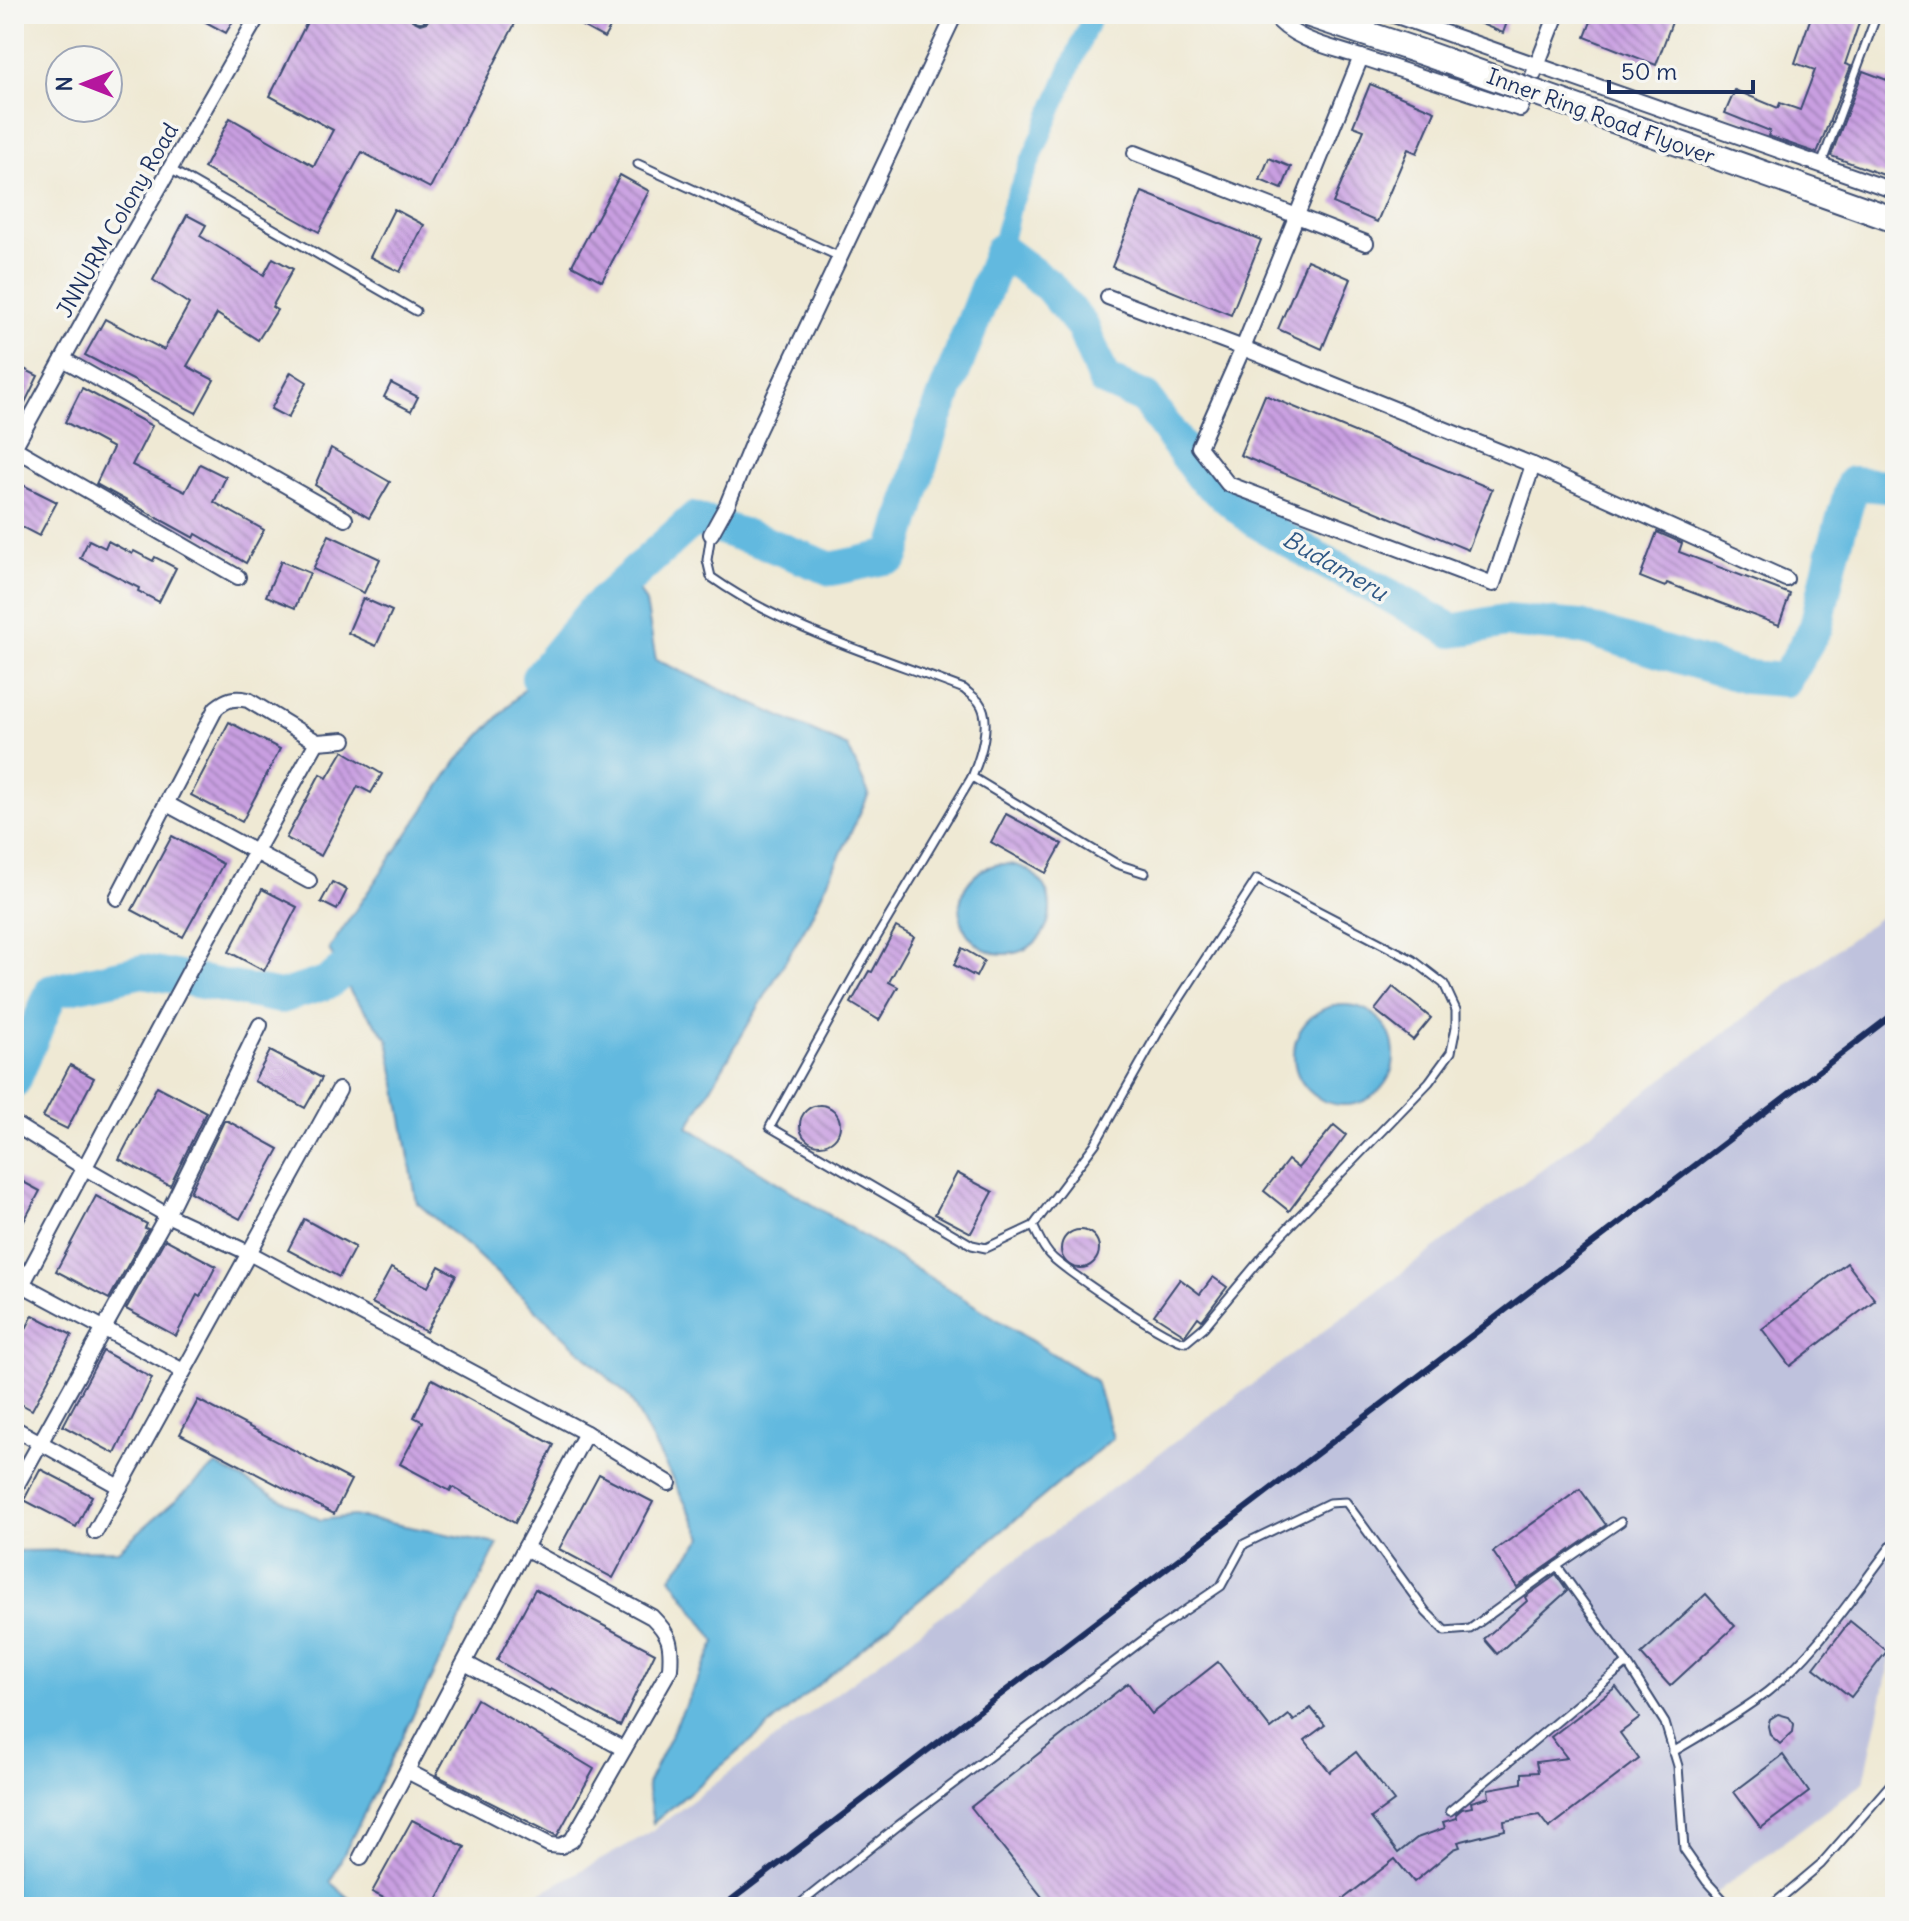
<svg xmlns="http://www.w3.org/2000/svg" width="1909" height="1921" viewBox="0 0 1909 1921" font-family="Delius,sans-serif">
<defs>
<pattern id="building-back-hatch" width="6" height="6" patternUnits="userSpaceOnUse" patternTransform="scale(2)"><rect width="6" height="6" fill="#c99fe1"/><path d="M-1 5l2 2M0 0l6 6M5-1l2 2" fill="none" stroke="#a282ba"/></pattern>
</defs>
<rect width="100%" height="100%" fill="#f6f6f2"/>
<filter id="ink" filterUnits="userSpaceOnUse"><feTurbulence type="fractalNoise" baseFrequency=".0125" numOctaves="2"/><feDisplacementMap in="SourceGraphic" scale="16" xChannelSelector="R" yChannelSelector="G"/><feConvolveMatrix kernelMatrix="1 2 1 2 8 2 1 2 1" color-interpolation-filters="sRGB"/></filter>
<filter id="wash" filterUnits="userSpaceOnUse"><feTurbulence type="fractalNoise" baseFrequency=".006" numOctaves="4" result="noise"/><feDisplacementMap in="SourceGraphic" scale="32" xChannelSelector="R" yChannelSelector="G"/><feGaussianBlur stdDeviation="1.8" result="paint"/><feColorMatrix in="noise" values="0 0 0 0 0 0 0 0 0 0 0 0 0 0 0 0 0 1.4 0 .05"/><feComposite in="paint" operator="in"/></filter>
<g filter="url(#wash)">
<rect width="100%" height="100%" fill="#efe9d4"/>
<polygon fill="#bfc2dd" points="1895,906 1895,1652 1890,1661 1864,1782 1697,1907 515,1907 649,1833"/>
<g fill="#62b9df" stroke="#3e749e" stroke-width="2">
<polygon points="631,575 646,603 656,660 848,747 869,794 809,921 688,1127 1096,1381 1113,1438 653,1823 647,1784 716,1642 671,1577 703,1537 630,1398 472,1250 417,1203 388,1039 351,993 329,949 457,761"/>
<circle cx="1005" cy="909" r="45"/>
<circle cx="1344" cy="1055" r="50"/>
<polygon points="216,1465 320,1520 353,1516 498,1544 330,1882 359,1907 14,1907 14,1551 118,1550"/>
</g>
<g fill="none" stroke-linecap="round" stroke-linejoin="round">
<polyline stroke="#62b9df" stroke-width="20" points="1001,250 1011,207 1093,14"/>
<g stroke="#62b9df" stroke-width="34">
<polyline points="538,678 594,610 694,519 763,542 831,569 893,556 931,430 1001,250 1049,286 1082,326 1104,380 1145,398 1201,476 1254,520 1321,560 1389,595 1452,631 1505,621 1580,627 1745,677 1785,680 1816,627 1832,556 1853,483 1895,487"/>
<polyline points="14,1081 52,991 143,971 281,997 329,982 350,965 363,934"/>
</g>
</g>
<g id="blocks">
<g fill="url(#building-back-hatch)">
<polygon points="191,14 237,14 226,33"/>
<polygon points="311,14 410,14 412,20 420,24 427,22 431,14 520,14 430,188 362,152 319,232 204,168 230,118 314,166 333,130 270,96"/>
<polygon points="560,14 618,14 604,38"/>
<polygon points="1457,14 1510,14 1503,33"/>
<polygon points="1594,14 1675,14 1656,65 1585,37"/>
<polygon points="1812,14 1833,14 1859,23 1845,64 1851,66 1817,153 1768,136 1770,131 1725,113 1735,90 1778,108 1780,103 1800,110 1815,70 1795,63"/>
<polygon points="1863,71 1895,83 1895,179 1831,156"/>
<polygon points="1370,84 1435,111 1417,153 1408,149 1377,222 1333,203 1364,130 1353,126"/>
<polygon points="1269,158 1291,167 1282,189 1260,180"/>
<polygon points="620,175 649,191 602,281 572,265"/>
<polygon points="1142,192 1261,240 1231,315 1112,267"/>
<polygon points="394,209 424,225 400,272 370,257"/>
<polygon points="187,215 206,225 200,236 264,275 273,258 293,269 272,307 277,310 258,340 217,314 187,366 214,380 196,413 85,355 105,319 164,350 189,304 153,280"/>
<polygon points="1307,260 1351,279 1322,349 1278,329"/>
<polygon points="14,364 38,376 14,425"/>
<polygon points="291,372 307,382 288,418 271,409"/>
<polygon points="391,383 418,397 411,411 384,397"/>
<polygon points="82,388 152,426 132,465 185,492 200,464 226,477 214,502 264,530 246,563 196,534 194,538 96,484 113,448 65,422"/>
<polygon points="1265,395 1492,489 1468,550 1240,455"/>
<polygon points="331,448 390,482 369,518 315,485"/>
<polygon points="19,483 57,502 39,536 14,523 14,493"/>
<polygon points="1657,532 1682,543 1679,552 1790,594 1779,625 1667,583 1665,587 1640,577"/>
<polygon points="329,535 380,559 364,593 313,569"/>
<polygon points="89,540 105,548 108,541 132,554 134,551 153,561 155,557 176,568 159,602 138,591 139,588 80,558"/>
<polygon points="281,561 310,573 295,608 266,596"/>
<polygon points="363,598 392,611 376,646 348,633"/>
<polygon points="229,722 280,749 242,822 191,795"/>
<polygon points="343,751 382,774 371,793 358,786 321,856 286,838 320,774 327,778"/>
<polygon points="1006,814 1062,844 1046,873 991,842"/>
<polygon points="172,836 223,864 183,937 132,910"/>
<polygon points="332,882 347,890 337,910 321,902"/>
<polygon points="262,889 297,907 264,971 229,952"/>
<polygon points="896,927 914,937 889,982 898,987 879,1020 851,1003 869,971 872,972"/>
<polygon points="962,948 984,961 976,977 954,965"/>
<polygon points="1393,987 1431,1018 1413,1040 1375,1010"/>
<polygon points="270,1051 322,1078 305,1108 254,1081"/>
<polygon points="70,1065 94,1078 67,1129 43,1117"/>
<polygon points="157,1086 206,1112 170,1186 119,1159"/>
<circle cx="820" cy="1125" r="20"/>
<polygon points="224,1121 228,1121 279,1149 240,1219 190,1192"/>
<polygon points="1334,1125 1346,1135 1289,1211 1264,1191 1288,1160 1298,1168"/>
<polygon points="957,1173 993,1192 971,1233 935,1214"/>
<polygon points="14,1177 40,1191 14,1240"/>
<polygon points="96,1196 147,1224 145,1228 148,1229 109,1299 56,1271"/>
<polygon points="304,1219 355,1247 339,1277 288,1250"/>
<circle cx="1080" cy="1249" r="19"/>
<polygon points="165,1239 216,1266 200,1297 197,1295 176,1336 126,1309"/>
<polygon points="1847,1263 1875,1300 1790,1366 1762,1329"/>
<polygon points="439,1266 456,1275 426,1332 372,1303 391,1268 428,1287"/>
<polygon points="1213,1277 1227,1287 1202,1320 1198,1317 1185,1335 1154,1315 1180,1279 1200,1294"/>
<polygon points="33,1315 72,1335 32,1410 14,1400 14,1352"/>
<polygon points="103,1351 152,1378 115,1454 63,1426"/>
<polygon points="432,1379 554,1445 515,1523 452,1487 450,1491 400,1464 423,1422 414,1417"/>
<polygon points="198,1400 351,1480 334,1514 180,1434"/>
<polygon points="40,1469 92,1496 76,1527 24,1500"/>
<polygon points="599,1474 653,1502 613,1578 559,1549"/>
<polygon points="1580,1489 1606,1525 1517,1587 1493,1552"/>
<polygon points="1556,1575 1567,1591 1497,1654 1484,1639 1527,1601 1525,1597"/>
<polygon points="535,1589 655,1653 620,1726 551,1689 550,1691 497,1660"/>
<polygon points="1706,1594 1735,1626 1670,1686 1641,1654"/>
<polygon points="1850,1621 1887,1651 1851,1697 1814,1668"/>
<polygon points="1218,1662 1271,1729 1289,1715 1294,1721 1311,1708 1325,1725 1305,1740 1330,1772 1356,1752 1394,1801 1371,1818 1398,1853 1417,1838 1445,1828 1443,1822 1457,1818 1456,1814 1462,1809 1472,1807 1471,1802 1489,1797 1488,1789 1522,1783 1522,1773 1538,1772 1536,1762 1567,1758 1551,1737 1616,1687 1640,1718 1620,1733 1639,1759 1549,1828 1539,1815 1504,1821 1505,1830 1458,1842 1460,1847 1454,1849 1414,1882 1395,1859 1333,1907 1050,1907 971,1807 1128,1683 1152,1714"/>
<polygon points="477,1699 594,1769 557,1836 436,1775"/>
<polygon points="1778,1714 1789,1717 1794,1724 1793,1732 1780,1744 1770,1735 1768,1726 1770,1719"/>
<polygon points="1783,1755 1809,1792 1761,1828 1734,1792"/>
<polygon points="412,1820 465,1847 433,1907 401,1907 372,1892"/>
</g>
</g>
</g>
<g filter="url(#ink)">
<use href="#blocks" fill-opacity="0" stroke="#3b4b70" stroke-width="2"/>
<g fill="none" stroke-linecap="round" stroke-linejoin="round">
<g stroke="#3b4b70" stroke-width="11">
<g id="service">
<polyline points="638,164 840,257"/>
<polyline points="1821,165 1877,14"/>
<polyline points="170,169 416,311"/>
<path d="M711,534L707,560L711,577C786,630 878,656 964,689C968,693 975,697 979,702C993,720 980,758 972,777L1117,864L1145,873"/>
<path d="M972,777L859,967L770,1127L972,1245L986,1248L1033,1226L1095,1144L1160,1029L1257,879L1413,960L1444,984L1456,1010V1027L1451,1052L1429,1082L1280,1236L1204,1327L1186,1342C1169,1342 1070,1273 1053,1258C1044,1251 1039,1237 1033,1226"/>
<polyline points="1557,1566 1621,1522"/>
<path d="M1673,1752C1705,1733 1738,1714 1767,1692C1818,1652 1855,1592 1895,1541"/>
<polyline points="1450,1811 1627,1663 1665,1723 1678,1766 1684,1849 1707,1882 1730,1907"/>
<polyline points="796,1907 899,1825 1159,1628 1221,1586 1244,1544 1329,1503 1346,1502 1426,1612 1445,1631 1470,1629 1557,1566 1627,1663"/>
<polyline points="1770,1907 1821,1864 1895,1779"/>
</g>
</g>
<g stroke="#3b4b70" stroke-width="18">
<g id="minor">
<polyline points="420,14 421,14"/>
<path d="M1273,14C1292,40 1331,47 1361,57"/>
<polyline points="1391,14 1895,191"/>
<polyline points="1135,153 1366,243"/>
<polyline points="1108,297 1243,348 1533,465 1786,579"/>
<polyline points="63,359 345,519"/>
<polyline points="14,448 114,266 259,14"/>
<polyline points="14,448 238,577"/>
<polyline points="1533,465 1493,584 1228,484 1199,447 1243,348 1361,57 1520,109 1557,14"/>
<polyline points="711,534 727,505 754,439 955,14"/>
<polyline points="167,804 309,881"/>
<path d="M117,898L216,708C227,699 234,697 248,700L317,742L344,740"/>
<polyline points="14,1124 85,1168 167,1215 249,1253 586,1433 669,1483"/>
<polyline points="23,1285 183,1371"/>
<polyline points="14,1300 191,968 317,742"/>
<polyline points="14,1428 120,1487"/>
<polyline points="14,1490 167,1215 260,1025"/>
<polyline points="95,1532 339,1090"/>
<polyline points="465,1663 624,1749"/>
<path d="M407,1771L550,1845L561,1846L572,1840L670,1669C672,1643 670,1635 652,1617L525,1548"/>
<polyline points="361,1857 586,1433"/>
</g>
</g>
<use href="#service" stroke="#fff" stroke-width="7"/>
<use href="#minor" stroke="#fff" stroke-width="14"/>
<polyline stroke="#1b2f5e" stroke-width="6" points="722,1907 1895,1013"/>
<g stroke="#3b4b70" stroke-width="28" stroke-linecap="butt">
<polyline id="primary-bridge" points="1307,14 1424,53 1895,220"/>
</g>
<use href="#primary-bridge" stroke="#fff" stroke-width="24"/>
</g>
</g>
<g text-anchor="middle" stroke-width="7" stroke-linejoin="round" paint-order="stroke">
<g font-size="22" fill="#1b2f5e" stroke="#f6f6f2">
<text transform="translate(1601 116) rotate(20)" y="8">Inner Ring Road Flyover</text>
<text transform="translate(117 220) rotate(-60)" y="8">JNNURM Colony Road</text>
</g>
<g font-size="24" font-style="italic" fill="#305885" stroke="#f6f6f2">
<text transform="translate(1335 566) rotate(30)" y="8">Budameru</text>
</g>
</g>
<rect width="1909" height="1921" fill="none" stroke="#f6f6f2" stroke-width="48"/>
<g transform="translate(84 84) rotate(270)"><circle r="38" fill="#f6f6f2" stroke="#9ea6b7" stroke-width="2"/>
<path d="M0-6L14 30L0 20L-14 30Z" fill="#b5179e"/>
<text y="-12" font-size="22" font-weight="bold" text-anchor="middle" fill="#1b2f5e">N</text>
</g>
<path d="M1609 80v12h144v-12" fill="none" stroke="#1b2f5e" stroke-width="4"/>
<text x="1621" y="80" font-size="24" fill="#1b2f5e" stroke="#f6f6f2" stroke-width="6" paint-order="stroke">50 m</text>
</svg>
